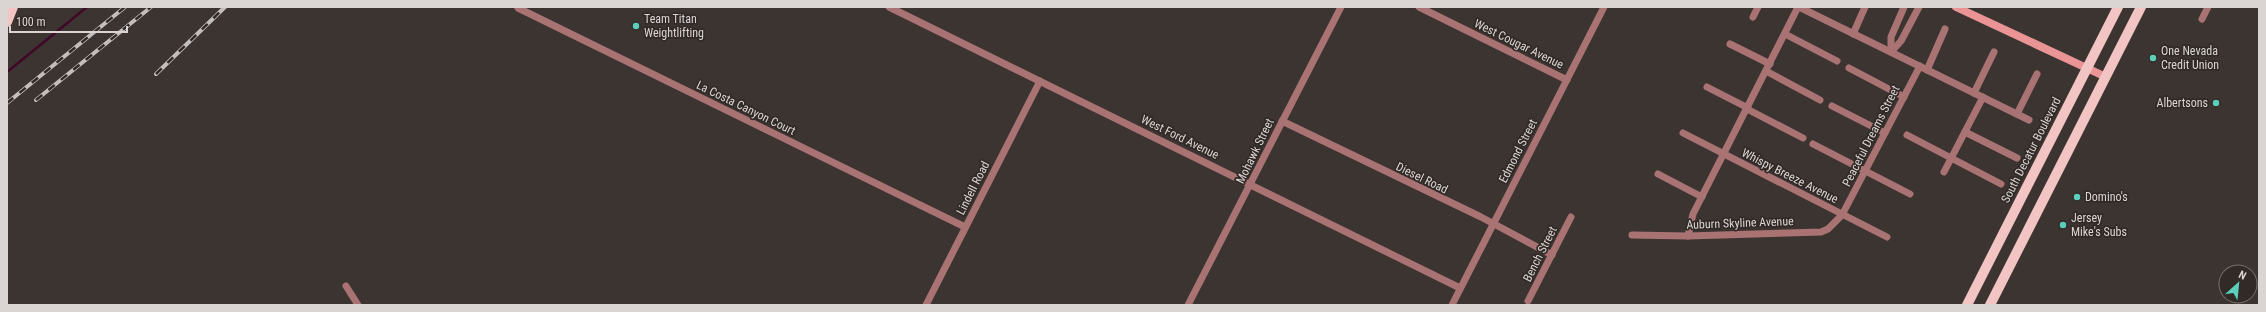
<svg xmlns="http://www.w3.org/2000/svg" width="2266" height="312" viewBox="0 0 2266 312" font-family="'Roboto Condensed',sans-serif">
<rect width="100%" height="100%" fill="#3c3431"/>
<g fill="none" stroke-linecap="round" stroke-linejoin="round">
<polyline stroke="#410728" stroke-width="2.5" points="7,72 87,7"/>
<g stroke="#a97373" stroke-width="7">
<polyline points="889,7 1460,288"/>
<polyline points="1419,7 1567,80"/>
<polyline points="1799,7 2029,120"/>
<polyline points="518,8 965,227"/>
<polyline points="1753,17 1758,7"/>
<polyline points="2202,19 2208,7"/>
<polyline points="1785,34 1837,61"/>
<polyline points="1853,34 1865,7"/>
<polyline points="1730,44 1770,64"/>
<polyline points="1891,52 1901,41 1919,7"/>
<polyline points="1891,52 1891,37 1904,7"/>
<polyline points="1849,68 1904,97"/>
<polyline points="1927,70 1945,29"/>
<polyline points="1766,71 1820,100"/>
<polyline points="1707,87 1748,108"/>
<polyline points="1974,93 1994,52"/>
<polyline points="1832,106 1885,133"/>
<polyline points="1747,109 1803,138"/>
<polyline points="2017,114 2037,74"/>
<polyline points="1282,121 1481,217 1552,255"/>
<polyline points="1965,132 2017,158"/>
<polyline points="1683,133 1887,237"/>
<polyline points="1907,135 2001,184"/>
<polyline points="1813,144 1910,194"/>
<polyline points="1944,172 1983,97"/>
<polyline points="1658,174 1702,197"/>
<polyline points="1632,235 1688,236 1821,232 1828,229 1842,215 1920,66"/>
<polyline points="1688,236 1693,214 1798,7"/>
<polyline points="346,286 358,305"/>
<polyline points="1528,301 1571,217"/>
<polyline points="926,305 1040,81"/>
<polyline points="1188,305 1341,7"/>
<polyline points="1452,305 1604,7"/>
</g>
<polyline stroke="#ea9495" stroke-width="8" points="1956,7 2106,77"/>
<g stroke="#f2c4c3" stroke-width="10">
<polyline points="7,22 13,7"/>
<polyline points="1967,305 2118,7"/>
<polyline points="1990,305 2141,7"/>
</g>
<g stroke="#c4bfbd" stroke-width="4">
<g id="rail">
<polyline points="156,74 225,7"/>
<polyline points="36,100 151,7"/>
<polyline points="7,103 125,7"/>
</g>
</g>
<use href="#rail" stroke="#312a27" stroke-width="2.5" stroke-dasharray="8" stroke-linecap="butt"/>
</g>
<g fill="#5bcebc" stroke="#312a27" stroke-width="1.5">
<circle cx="636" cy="26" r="4"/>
<circle cx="2153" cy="58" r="4"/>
<circle cx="2216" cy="103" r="4"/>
<circle cx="2077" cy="197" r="4"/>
<circle cx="2063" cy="225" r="4"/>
</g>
<g text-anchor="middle" stroke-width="3.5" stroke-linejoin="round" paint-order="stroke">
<g font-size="12" fill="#dad5d3" stroke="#312a27" text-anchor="start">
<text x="644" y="23">Team Titan<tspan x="644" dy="14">Weightlifting</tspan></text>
<text x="2161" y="55">One Nevada<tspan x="2161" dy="14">Credit Union</tspan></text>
<text x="2208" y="107" text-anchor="end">Albertsons</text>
<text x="2085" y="201">Domino's</text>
<text x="2071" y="222">Jersey<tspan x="2071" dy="14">Mike's Subs</tspan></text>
</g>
<g font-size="12" fill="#dad5d3" stroke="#312a27">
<text transform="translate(1519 44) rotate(26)" y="4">West Cougar Avenue</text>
<text transform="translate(746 108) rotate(26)" y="4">La Costa Canyon Court</text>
<text transform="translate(1871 136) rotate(-63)" y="4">Peaceful Dreams Street</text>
<text transform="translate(1180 137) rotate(26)" y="4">West Ford Avenue</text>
<text transform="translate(2031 150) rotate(-63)" y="4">South Decatur Boulevard</text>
<text transform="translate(1255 151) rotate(-64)" y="4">Mohawk Street</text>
<text transform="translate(1518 151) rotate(-63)" y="4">Edmond Street</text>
<text transform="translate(1790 176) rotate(27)" y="4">Whispy Breeze Avenue</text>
<text transform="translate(1422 178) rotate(26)" y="4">Diesel Road</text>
<text transform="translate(973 188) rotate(-63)" y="4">Lindell Road</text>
<text transform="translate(1740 223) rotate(-2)" y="4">Auburn Skyline Avenue</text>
<text transform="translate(1540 254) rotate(-63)" y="4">Bench Street</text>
</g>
</g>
<rect width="2266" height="312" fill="none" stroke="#dad5d3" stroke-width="16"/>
<g transform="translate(2238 284) rotate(27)"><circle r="19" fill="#312a27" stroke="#756e6c"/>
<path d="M0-3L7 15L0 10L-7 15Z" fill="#5bcebc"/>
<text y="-6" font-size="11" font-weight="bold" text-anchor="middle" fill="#dad5d3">N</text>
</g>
<path d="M10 26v6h117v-6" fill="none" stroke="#dad5d3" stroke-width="2"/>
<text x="16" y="26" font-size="12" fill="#dad5d3" stroke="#312a27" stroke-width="3" paint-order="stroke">100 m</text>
</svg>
